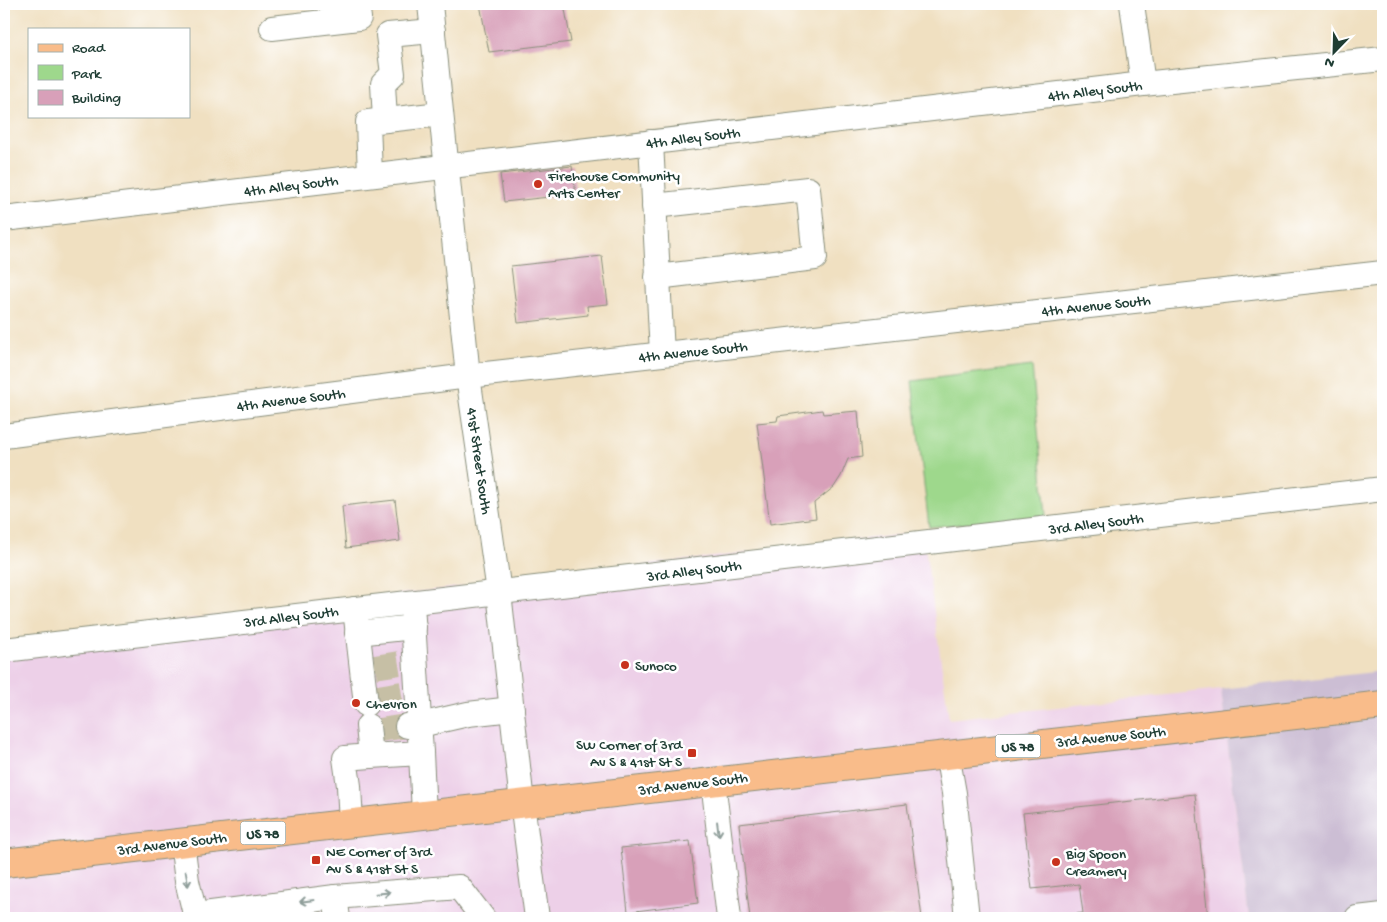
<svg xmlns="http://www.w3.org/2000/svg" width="1387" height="922" viewBox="0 0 1387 922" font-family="'Gochi Hand',sans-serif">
<rect width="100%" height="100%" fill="#fff"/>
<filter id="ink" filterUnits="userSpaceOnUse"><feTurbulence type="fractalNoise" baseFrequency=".02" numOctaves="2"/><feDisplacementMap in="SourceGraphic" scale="10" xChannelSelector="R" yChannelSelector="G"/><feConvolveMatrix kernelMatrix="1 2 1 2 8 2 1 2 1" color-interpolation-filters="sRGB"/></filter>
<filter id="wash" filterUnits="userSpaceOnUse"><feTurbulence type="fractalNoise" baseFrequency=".0096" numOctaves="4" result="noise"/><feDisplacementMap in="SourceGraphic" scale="20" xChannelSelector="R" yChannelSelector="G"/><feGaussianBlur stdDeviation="1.12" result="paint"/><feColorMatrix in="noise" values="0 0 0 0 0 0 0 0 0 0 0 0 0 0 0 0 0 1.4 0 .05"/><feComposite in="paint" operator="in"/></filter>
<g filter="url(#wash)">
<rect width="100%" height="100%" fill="#f0e0c1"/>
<polygon fill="#edd0e8" points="923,532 949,719 1221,689 1249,918 4,918 4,641"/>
<polygon fill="#ccbed4" points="1383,671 1383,918 1249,918 1221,689"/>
<polygon fill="#9ed88c" stroke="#5e8a60" points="1032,366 1046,516 929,527 912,381"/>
<g id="blocks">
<g fill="#d8a0b9">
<polygon points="480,4 564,4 571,42 489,52"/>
<polygon points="572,166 576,194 504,202 500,174"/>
<polygon points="602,256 608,304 587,306 588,315 518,323 511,266"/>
<polygon points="822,410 823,414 858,411 862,457 848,459 841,476 834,487 814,503 816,518 770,524 757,423 777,421 778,416"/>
<polygon points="395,500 400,541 346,548 342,506"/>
<polygon points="1195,794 1208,918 1041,918 1041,917 1083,913 1079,884 1032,889 1023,813"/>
<polygon points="907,804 922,918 750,918 739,824"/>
<polygon points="690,841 698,903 628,912 621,848"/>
</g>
</g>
</g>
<g filter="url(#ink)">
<use href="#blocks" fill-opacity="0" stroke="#888e7a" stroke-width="1"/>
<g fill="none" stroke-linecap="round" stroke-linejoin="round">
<g stroke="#c6bfa5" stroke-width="24" stroke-dasharray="24 12" stroke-linecap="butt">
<polyline points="375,667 400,663"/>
<polyline points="378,697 403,693"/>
<polyline points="380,730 407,726"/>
</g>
<g stroke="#888e7a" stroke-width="26">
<g id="minor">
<polyline points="430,4 468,376 499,592 522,803 537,918"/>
<polyline points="1132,4 1143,84"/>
<polyline points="272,28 359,18 357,4"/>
<polyline points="385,120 383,84 393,74 388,35 433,31"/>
<polyline points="651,142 662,354"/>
<polyline points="370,175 368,122 441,114"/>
<polyline points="654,206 808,189 815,258 657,277"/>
<polyline points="4,219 1143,84 1383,59"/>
<polyline points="4,436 468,376 1383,273"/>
<polyline points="355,609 366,704"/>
<polyline points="357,633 414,627"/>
<polyline points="4,650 1383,489"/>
<polyline points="368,726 371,756 421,753 412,603"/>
<polyline points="407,726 420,725 468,714 512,709"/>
<polyline points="421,753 424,814"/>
<polyline points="947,754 954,793 967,918"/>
<polyline points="713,781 729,918"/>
<polyline points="351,823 349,786 345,758 371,756"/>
<polyline points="182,842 187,881 196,918"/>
<polyline points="335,897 459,887 483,918"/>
<polyline points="196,915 335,897 338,918"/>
<polyline points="1357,918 1383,915"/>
</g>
</g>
<g stroke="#888e7a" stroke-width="30">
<polyline id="major" points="4,863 1383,705"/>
</g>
<use href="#minor" stroke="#fff" stroke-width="24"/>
<use href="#major" stroke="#f9bc8a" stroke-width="28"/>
</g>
<defs><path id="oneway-shaft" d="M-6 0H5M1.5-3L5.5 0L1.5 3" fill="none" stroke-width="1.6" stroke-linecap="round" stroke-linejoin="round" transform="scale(1.25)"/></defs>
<g stroke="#8f9e9a">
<use href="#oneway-shaft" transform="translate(718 829) rotate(83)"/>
<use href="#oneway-shaft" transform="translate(187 879) rotate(80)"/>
<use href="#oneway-shaft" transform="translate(383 893) rotate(-5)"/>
<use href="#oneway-shaft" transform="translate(307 901) rotate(173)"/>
</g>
</g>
<g fill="#c8321e" stroke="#fff" stroke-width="2">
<circle cx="538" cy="184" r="5"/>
<circle cx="625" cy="665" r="5"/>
<circle cx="356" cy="703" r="5"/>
<rect x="687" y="748" width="10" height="10" rx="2.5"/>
<rect x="311" y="855" width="10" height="10" rx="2.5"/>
<circle cx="1056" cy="862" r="5"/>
</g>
<g text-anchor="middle" stroke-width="5" stroke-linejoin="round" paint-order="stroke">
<g fill="#fff" stroke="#627771" stroke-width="1">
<rect x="995.5" y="734.5" width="45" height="23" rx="4"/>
<rect x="240.5" y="821.5" width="45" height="23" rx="4"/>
</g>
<g font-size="14" font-weight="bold" fill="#1f3d34">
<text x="1018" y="751">US 78</text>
<text x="263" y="838">US 78</text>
</g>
<g font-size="15" fill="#1f3d34" stroke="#fff">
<text transform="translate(1095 90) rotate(-7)" y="5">4th Alley South</text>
<text transform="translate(693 137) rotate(-7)" y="5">4th Alley South</text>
<text transform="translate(291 185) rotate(-7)" y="5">4th Alley South</text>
<text transform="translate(1096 305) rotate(-6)" y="5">4th Avenue South</text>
<text transform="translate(693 351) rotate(-6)" y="5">4th Avenue South</text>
<text transform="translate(291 399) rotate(-7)" y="5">4th Avenue South</text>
<text transform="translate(480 461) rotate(82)" y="5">41st Street South</text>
<text transform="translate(1096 523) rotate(-7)" y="5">3rd Alley South</text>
<text transform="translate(694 570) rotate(-7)" y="5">3rd Alley South</text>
<text transform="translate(291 616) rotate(-7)" y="5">3rd Alley South</text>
<text transform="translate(1111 736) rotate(-6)" y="5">3rd Avenue South</text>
<text transform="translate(693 783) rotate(-7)" y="5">3rd Avenue South</text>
<text transform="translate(172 843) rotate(-7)" y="5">3rd Avenue South</text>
</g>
<g font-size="15" fill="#1f3d34" stroke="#fff" text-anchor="start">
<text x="548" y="180">Firehouse Community<tspan x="548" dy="17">Arts Center</tspan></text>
<text x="635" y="670">Sunoco</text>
<text x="366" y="708">Chevron</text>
<text x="682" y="749" text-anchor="end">SW Corner of 3rd<tspan x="682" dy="17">Av S &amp; 41st St S</tspan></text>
<text x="326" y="856">NE Corner of 3rd<tspan x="326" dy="17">Av S &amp; 41st St S</tspan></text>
<text x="1066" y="858">Big Spoon<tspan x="1066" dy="17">Creamery</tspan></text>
</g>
</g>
<rect width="1387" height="922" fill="none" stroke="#fff" stroke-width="20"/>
<rect x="28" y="28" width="162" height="90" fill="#ffffff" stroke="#a5b1ae"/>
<rect x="38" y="44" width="25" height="8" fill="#f9bc8a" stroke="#a5b1ae"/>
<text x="72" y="52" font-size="15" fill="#1f3d34">Road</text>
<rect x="38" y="65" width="25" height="15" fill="#9ed88c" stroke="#a5b1ae"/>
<text x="72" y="78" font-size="15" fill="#1f3d34">Park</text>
<rect x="38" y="90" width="25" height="15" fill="#d8a0b9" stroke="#a5b1ae"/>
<text x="72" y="102" font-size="15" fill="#1f3d34">Building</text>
<g transform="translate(1334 52) rotate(203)" stroke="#ffffff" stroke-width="4" paint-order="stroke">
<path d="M0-4L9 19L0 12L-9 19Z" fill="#1f3d34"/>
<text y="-8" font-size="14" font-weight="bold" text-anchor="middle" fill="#1f3d34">N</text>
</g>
</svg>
